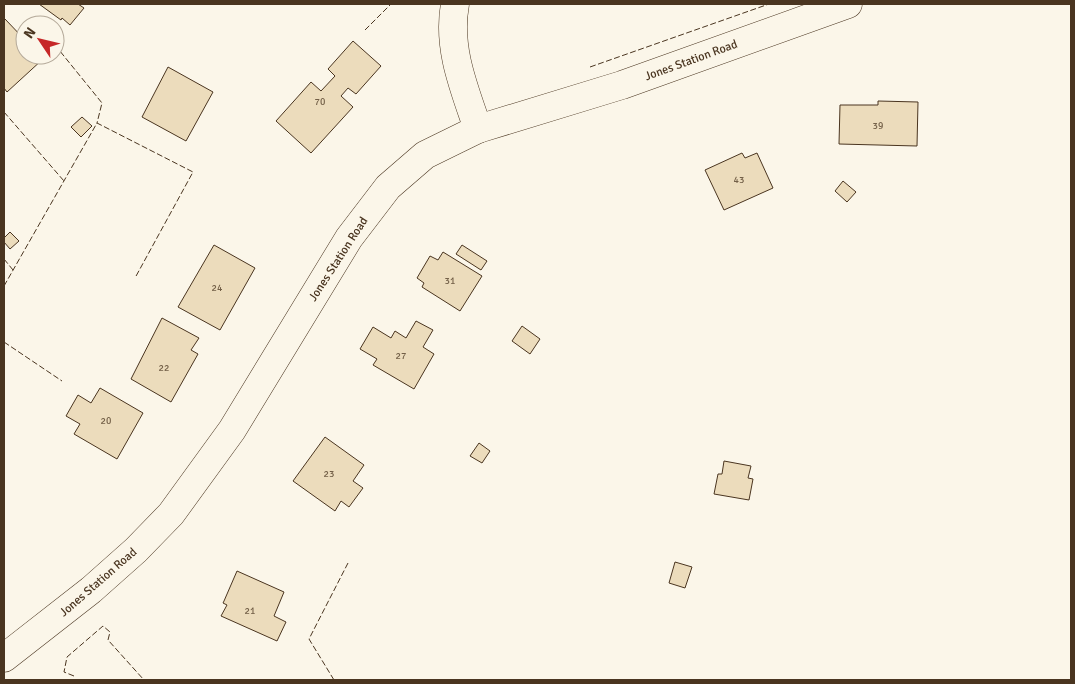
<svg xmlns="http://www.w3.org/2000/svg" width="1075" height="684" viewBox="0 0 1075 684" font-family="Signika,sans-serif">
<rect width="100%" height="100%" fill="#fbf6e9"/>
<g fill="#ecdcbc" stroke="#4a3520">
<polygon points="39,4 78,4 84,8 70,25 62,18 61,20"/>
<polygon points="5,19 25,40 25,55 39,55 43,59 7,92 4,88 4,20"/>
<polygon points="353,41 381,66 356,94 348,88 341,96 353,107 311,153 276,121 311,82 321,91 335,76 328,69"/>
<polygon points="168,67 213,92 186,141 142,117"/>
<polygon points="878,101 918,102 917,146 839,144 840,105 878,105"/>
<polygon points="82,117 92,126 81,137 71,127"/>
<polygon points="742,153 745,158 757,153 773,188 724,210 705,170"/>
<polygon points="843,181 856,192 847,202 835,191"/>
<polygon points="10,232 19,241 10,249 4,242 4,238"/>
<polygon points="214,245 255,268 220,330 178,307"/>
<polygon points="462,245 487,261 481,270 456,254"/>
<polygon points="443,252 482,276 460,311 422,287 424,283 417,278 430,256 438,260"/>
<polygon points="162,318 199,338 191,350 198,354 171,402 131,379"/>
<polygon points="416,321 433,330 423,347 434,354 414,389 373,365 377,359 360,349 373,327 391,338 395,331 406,338"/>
<polygon points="522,326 540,339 530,354 512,341"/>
<polygon points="100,388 143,413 117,459 74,434 80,424 66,416 78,395 91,403"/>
<polygon points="325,437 364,465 353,481 363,488 349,507 341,501 335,511 293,481"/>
<polygon points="479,443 490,451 482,463 470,456"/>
<polygon points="724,461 751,466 748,478 753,479 749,500 714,494 718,474 722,474"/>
<polygon points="675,562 692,567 685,588 669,583"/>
<polygon points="237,571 284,592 274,616 286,622 277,641 221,616 227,605 223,603 224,601"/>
</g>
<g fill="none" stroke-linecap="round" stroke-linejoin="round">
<g stroke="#4a3520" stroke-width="29">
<g id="minor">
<path d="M455,4C447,48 464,88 478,129"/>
<polyline points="4,658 91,590 136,550 171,514 232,430 349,238 388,187 425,155 478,129 622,85 848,4"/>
</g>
</g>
<use href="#minor" stroke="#fbf6e9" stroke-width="28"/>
<g stroke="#4a3520" stroke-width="1" stroke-dasharray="6 2.5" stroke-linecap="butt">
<polyline points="365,30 391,4"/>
<polyline points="55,45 102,103 97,123"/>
<polyline points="590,67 769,4"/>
<polyline points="4,112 64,181"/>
<polyline points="4,259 13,270"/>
<polyline points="4,286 97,123 193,172 135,278"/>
<polyline points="4,342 62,381"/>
<polyline points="74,676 64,672 67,657 103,626 110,632 108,640 144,680"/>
<polyline points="334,680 309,639 348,563"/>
</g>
</g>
<g text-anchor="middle" stroke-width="4" stroke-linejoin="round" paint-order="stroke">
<g font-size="10" fill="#725f47">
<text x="320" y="105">70</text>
<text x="878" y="129">39</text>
<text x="739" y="183">43</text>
<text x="450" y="284">31</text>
<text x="217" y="291">24</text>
<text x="401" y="359">27</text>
<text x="164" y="371">22</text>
<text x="106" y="424">20</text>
<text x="329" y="477">23</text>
<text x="250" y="614">21</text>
</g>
<g font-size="12" fill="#4a3520" stroke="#fbf6e9">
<text transform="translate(691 60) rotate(-20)" y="4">Jones Station Road</text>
<text transform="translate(338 259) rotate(-57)" y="4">Jones Station Road</text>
<text transform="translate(98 582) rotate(-41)" y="4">Jones Station Road</text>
</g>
</g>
<rect width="1075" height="684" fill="none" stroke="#4a3520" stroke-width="10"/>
<g transform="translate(40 40) rotate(305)"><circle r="24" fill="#fbf6e9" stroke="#b4a999"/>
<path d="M0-4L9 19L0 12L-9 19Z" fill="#c62828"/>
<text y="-8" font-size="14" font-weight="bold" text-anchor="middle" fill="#4a3520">N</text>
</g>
</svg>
